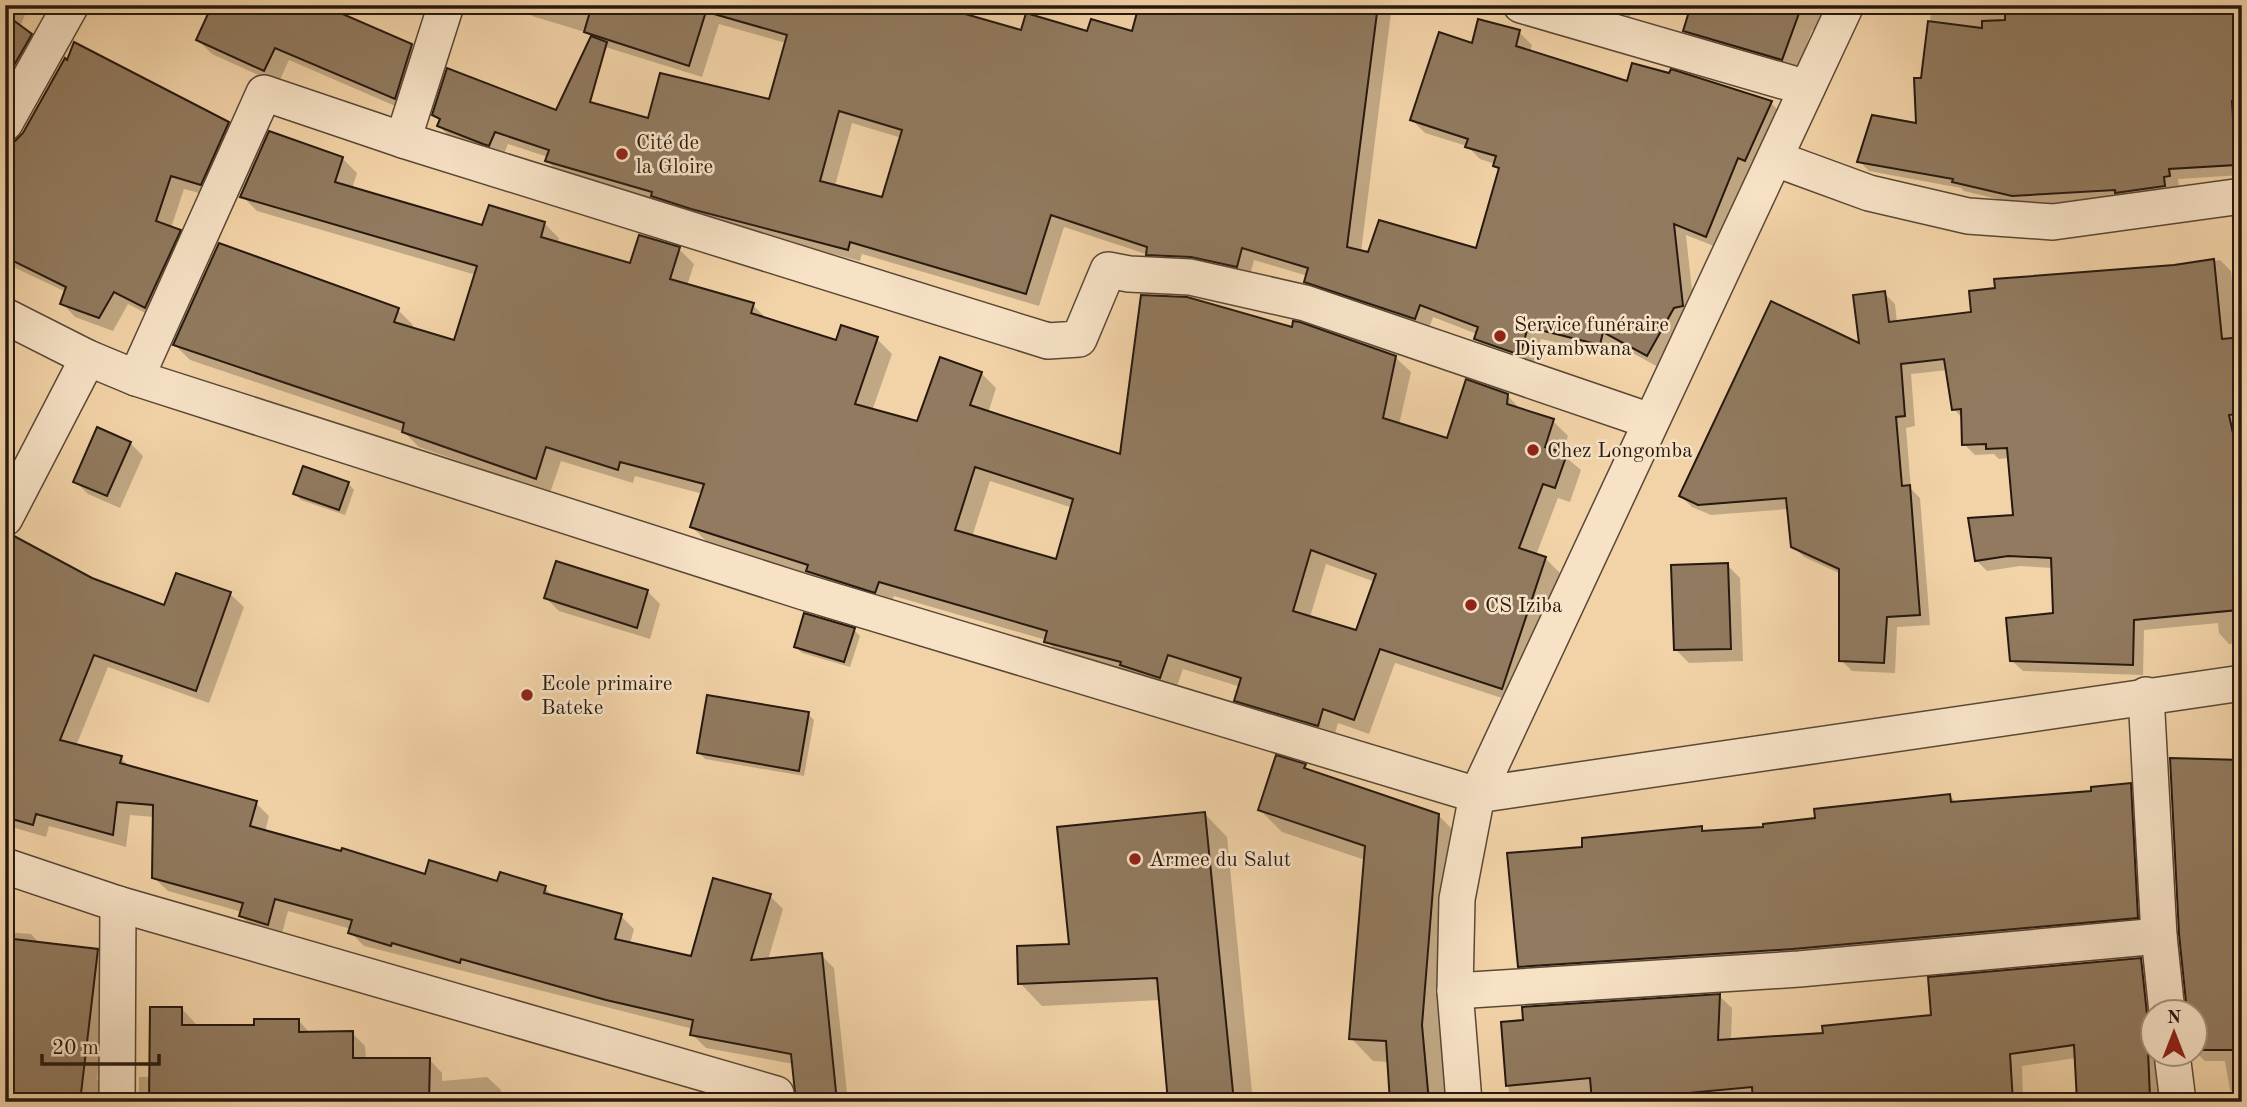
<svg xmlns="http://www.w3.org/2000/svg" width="2247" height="1107" viewBox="0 0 2247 1107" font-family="'Old Standard TT',serif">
<rect width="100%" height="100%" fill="#f2d3a7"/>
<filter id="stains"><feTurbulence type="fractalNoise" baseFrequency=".00286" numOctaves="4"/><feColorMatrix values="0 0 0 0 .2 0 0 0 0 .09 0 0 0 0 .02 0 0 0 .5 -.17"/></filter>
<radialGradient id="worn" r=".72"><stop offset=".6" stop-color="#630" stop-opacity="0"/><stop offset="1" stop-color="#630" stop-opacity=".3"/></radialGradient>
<g fill="#0003" fill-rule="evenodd">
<polygon points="5,5 29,5 20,27 44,48 5,118"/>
<polygon points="214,5 328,5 327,8 411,46 426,60 409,112 289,60 278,84 212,54 198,40"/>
<path d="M522,5H928L1151,68L1141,5H1392L1361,252L1370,254L1478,250L1500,171L1495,164L1480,159L1467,146L1425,133L1412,120L1473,45L1519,32L1532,45L1530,53L1628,83L1671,75L1672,72L1771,103L1784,116L1719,248L1686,235L1695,318L1660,368L1616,344L1612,356L1541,339L1532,367L1488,352L1476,339L1477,334L1433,317L1428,331L1319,295L1306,282L1308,276L1254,260L1249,279L1161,267L1149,255L1064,227L1039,306L862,254L860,261L706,221L560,174L547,161L548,157L508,144L502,158L452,139L439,126L441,121L434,115L561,114L649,120L770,101L786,43L719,24L702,77L599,45L588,33L532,16ZM852,123L902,138L883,199L835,186Z"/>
<polygon points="1594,5 1634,5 1630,17"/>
<polygon points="1693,5 1839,5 1828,35 1812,30 1796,73 1699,45 1685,31"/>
<polygon points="1932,5 2242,5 2242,175 2178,179 2179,186 2173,186 2174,196 2023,205 1964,191 1961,188 1869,171 1859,161 1918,125"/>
<polygon points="228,124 241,137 214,197 184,189 171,228 180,231 193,244 159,320 128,304 113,331 75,317 62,303 66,292 5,263 5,145 23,135"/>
<path d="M342,158L357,173L352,189L483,227L544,223L559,238L558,244L632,266L679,249L694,264L687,286L753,305L769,321L837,343L877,339L892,354L872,411L918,423L981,373L996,388L988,413L1121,457L1395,357L1411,372L1399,425L1448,440L1507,395L1522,411L1553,421L1568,436L1562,454L1581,470L1570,502L1558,498L1536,555L1545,558L1560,573L1517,703L1395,663L1369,734L1338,723L1333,740L1251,715L1236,700L1241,687L1183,669L1175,692L1061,656L1046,640L894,596L890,606L823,586L812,575L707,542L692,527L703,494L635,476L633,483L561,461L550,493L419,447L404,432L190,360L175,345L398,310L413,325L412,329L455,343L476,275L257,211L242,196ZM990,481L1073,508L1057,562L972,537ZM1326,564L1375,582L1357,632L1310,617Z"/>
<polygon points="2220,260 2231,271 2232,282 2242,281 2242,643 2229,644 2219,633 2218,623 2144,630 2143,675 2023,671 2012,661 2055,614 2053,568 2020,566 1987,571 1976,560 2015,517 2009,458 1999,459 1994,454 1975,455 1964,444 1963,419 1954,409 1948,370 1911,374 1915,426 1906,428 1911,489 1920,498 1930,625 1897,627 1895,673 1852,671 1841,660 1841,574 1804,557 1793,546 1789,509 1711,515 1692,507 1681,496 1862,346 1884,293 1895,304 1897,323 1973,314 2174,267"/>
<polygon points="130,443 143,456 120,508 88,494 75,481"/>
<polygon points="348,483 354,490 345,515 301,500 295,494"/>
<polygon points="14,537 92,580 165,607 177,575 230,594 244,607 209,703 108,667 76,746 121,758 131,768 256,803 269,816 265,832 426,876 545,888 555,898 621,916 634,929 630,944 692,958 770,896 783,909 768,960 821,955 834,968 848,1102 798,1102 794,1064 706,1048 692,1034 693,1029 364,946 350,932 351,929 288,911 281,937 255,929 241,916 242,912 168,891 154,878 155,817 130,815 126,847 49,826 46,837 5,825 5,538"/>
<polygon points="1727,565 1740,578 1743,661 1689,663 1676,650"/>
<polygon points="647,591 660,604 650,639 559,611 546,598"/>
<polygon points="854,630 860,636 850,667 802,653 796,647"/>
<polygon points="808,714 814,720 804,776 705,759 699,753"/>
<polygon points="2242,762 2242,1102 2230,1090 2225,1061 2205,1061 2194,1050 2194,1012 2188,1012"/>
<polygon points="1305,766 1311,772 1438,815 1461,838 1449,1102 1392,1102 1389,1062 1373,1061 1351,1038 1365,860 1282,832 1260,810"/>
<polygon points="2130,785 2146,800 2153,933 1536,982 1520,966 1584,849 1701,828 1706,833 1765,828 1950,796 1958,804 2093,793"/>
<polygon points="1205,814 1227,837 1253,1102 1169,1102 1161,1000 1042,1006 1020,983 1071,946"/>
<polygon points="5,932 31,934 40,944 97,951 110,965 97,1079 110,1092 110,1102 5,1102"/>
<polygon points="2140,960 2153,972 2152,1054 2169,1054 2162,1102 2080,1102 2076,1058 2022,1066 2023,1102 1510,1102 1502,1023 1719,996 1732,1008 1731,1041 1825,1035 1933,1017"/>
<polygon points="182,1009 195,1023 195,1027 256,1027 298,1020 311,1034 352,1033 365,1046 366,1059 429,1059 442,1073 442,1081 487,1077 501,1090 502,1102 139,1102 139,1077 151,1077"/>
</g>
<g fill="#917a5f" stroke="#271910" stroke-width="2" fill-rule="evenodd">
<polygon points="212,5 322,5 412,44 395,99 275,48 264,71 196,40"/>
<polygon points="592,5 708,5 689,66 584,32"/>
<path d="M716,5H934L1021,30L1026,13L1087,31L1091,19L1132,31L1139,5H1378L1347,247L1368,252L1379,220L1476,248L1499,168L1493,166L1496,156L1465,147L1468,139L1410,120L1439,32L1472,43L1478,19L1520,30L1516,46L1627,81L1632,63L1669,73L1671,69L1772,101L1745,161L1738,158L1706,237L1674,224L1683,306L1674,308L1647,356L1603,332L1600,345L1528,327L1520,355L1474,339L1478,327L1420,305L1415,319L1304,282L1308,268L1242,248L1237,267L1191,257L1146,255L1147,247L1051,215L1026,294L850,242L848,250L691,209L651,196L652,192L545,161L549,150L495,132L489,146L483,144L437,126L440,119L432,115L447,68L556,110L591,36L607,42L590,102L648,118L660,73L769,99L787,35L714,14ZM839,111L902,130L882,197L820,181Z"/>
<polygon points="1691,5 1802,5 1782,60 1683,31"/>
<polygon points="2045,5 2220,5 2220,11 2242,8 2242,100 2232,101 2236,165 2169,169 2170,176 2164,177 2165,186 2115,193 2115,190 2012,196 1952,182 1953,179 1857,162 1872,115 1916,123 1914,78 1921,78 1928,21 1982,28 1982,21 2005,20 2005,11 2045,8"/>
<polygon points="5,14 32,34 5,81"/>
<polygon points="74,42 229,122 201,185 171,176 156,221 181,230 145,308 114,292 99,318 60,304 66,287 5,257 5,143 15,141 23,133 65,58 67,60"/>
<path d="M269,131L343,157L335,182L482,225L489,205L545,222L541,237L630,263L639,235L680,247L670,279L754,303L751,313L836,340L841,325L878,337L855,404L917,421L940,357L982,372L970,405L1120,454L1141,295L1187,297L1292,327L1293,321L1300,322L1396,356L1383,418L1447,438L1466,379L1508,394L1507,404L1554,419L1545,447L1567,454L1555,488L1543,484L1519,548L1546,557L1502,689L1380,649L1354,720L1323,709L1318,726L1234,701L1241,678L1168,655L1160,678L1120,665L1121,662L1044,642L1047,631L879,582L875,593L806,571L808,565L690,527L704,484L620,462L618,470L546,447L536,479L402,432L404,423L173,345L219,243L399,308L394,322L454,340L477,266L240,197ZM975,467L1073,499L1056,559L955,530ZM1311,550L1376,574L1356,630L1293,611Z"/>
<polygon points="2214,259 2222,339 2242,337 2242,413 2229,415 2242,474 2242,578 2237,579 2238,610 2134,620 2133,665 2010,661 2006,618 2053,613 2051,558 2008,556 1975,561 1968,518 2013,515 2007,448 1986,449 1986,444 1962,445 1961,409 1952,410 1944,359 1901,364 1905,416 1896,417 1902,486 1910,485 1920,615 1887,617 1884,663 1839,661 1839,569 1791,547 1786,498 1698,505 1679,496 1771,301 1859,343 1853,295 1885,291 1889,322 1971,312 1969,291 1995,288 1994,279 2174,265"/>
<polygon points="97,427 131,442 107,496 73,482"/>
<polygon points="303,466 349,482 339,510 293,494"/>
<polygon points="14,536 92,578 164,605 176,573 231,592 196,691 94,655 60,740 122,756 120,763 257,801 250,826 341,851 342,848 425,874 429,860 497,881 500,872 546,886 544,893 622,914 615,939 691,956 713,878 771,894 751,960 822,953 837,1102 796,1102 791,1054 690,1035 693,1020 606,1000 461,959 460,963 392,943 391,946 348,933 352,920 275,899 268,925 239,916 243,903 152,878 153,805 117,802 113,835 36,814 33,825 5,817 5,538"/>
<polygon points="556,561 648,590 637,628 544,598"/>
<polygon points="1728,563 1731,649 1674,650 1671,565"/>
<polygon points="804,613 855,628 844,662 794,647"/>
<polygon points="707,695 809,712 799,771 697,753"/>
<polygon points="1276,755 1306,764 1304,768 1439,814 1422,1025 1429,1102 1390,1102 1386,1041 1349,1039 1365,846 1258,810"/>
<polygon points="2170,758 2242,760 2239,1050 2194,1050 2194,1012 2187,1012 2179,934"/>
<polygon points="2131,783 2138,918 1793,949 1518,967 1507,853 1582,847 1582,838 1702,826 1702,831 1763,827 1763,824 1815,818 1814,809 1950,794 1951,802 2091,791 2091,787"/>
<polygon points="1205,812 1234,1102 1168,1102 1157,978 1018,984 1017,946 1069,944 1057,827"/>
<polygon points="5,938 98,949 80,1102 5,1102"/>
<polygon points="2141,958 2147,1014 2152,1025 2152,1050 2148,1050 2150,1098 2077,1101 2074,1045 2010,1054 2013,1102 1753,1102 1752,1087 1592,1102 1590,1078 1506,1086 1501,1022 1523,1020 1522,1007 1720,994 1718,1040 1823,1033 1822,1026 1931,1015 1928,977"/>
<polygon points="150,1007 182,1007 182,1025 254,1025 254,1019 299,1019 299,1032 353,1031 353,1058 430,1058 429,1102 149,1102"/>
</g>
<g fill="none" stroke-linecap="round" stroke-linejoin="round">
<g stroke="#5a4836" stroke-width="38">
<g id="street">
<polyline points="1521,5 1807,88"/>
<polyline points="5,123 71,5"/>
<polyline points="403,140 446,5"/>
<polyline points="1776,159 1869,193 1968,216 2053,222 2242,196"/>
<polyline points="5,316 88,358 136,378 804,592 1477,795 2242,683"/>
<polyline points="136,378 264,93 403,140 1048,341 1079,339 1108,270 1129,274 1190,277 1305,303 1650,421"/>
<polyline points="5,518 88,358"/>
<polyline points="2146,695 2159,936 2167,1012"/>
<polyline points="5,866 118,904 776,1094"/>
<polyline points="1455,991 1799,969 2159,936"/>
<polyline points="2172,1054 2178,1102"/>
<polyline points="117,1102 118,904"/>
<polyline points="1464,1102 1455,991 1457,899 1477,795 1846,5"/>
</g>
</g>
<use href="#street" stroke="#f7e2c6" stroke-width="35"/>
</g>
<g fill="#8f2418" stroke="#f7e2c6" stroke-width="2.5">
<circle cx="622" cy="154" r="7"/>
<circle cx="1500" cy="336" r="7"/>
<circle cx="1533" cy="450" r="7"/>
<circle cx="1471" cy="605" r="7"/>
<circle cx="527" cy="695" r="7"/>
<circle cx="1135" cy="859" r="7"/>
</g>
<g text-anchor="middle" stroke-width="5" stroke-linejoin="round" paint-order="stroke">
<g font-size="21" fill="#271910" stroke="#f7e2c6" text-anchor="start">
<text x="636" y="149">Cité de<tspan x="636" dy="24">la Gloire</tspan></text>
<text x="1514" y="331">Service funéraire<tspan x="1514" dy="24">Diyambwana</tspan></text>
<text x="1547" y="457">Chez Longomba</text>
<text x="1485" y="612">CS Iziba</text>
<text x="541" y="690">Ecole primaire<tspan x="541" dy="24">Bateke</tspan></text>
<text x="1149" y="866">Armee du Salut</text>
</g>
</g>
<rect width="2247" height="1107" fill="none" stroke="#f2d3a7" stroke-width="28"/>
<rect x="7" y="7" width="2233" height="1093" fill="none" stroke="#271910" stroke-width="3.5"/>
<rect x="14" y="14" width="2219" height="1079" fill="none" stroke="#271910" stroke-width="2"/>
<g transform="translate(2174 1033)"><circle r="33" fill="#f7e2c6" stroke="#a4927d" stroke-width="2"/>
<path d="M0-5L12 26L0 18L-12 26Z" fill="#8f2418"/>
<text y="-10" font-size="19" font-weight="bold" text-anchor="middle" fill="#271910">N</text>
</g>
<path d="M42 1054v10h117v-10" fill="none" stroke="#271910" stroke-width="3.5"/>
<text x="52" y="1054" font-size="21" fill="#271910" stroke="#f7e2c6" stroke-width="5" paint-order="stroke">20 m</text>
<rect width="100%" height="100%" filter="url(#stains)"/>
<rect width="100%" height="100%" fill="url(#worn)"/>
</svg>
